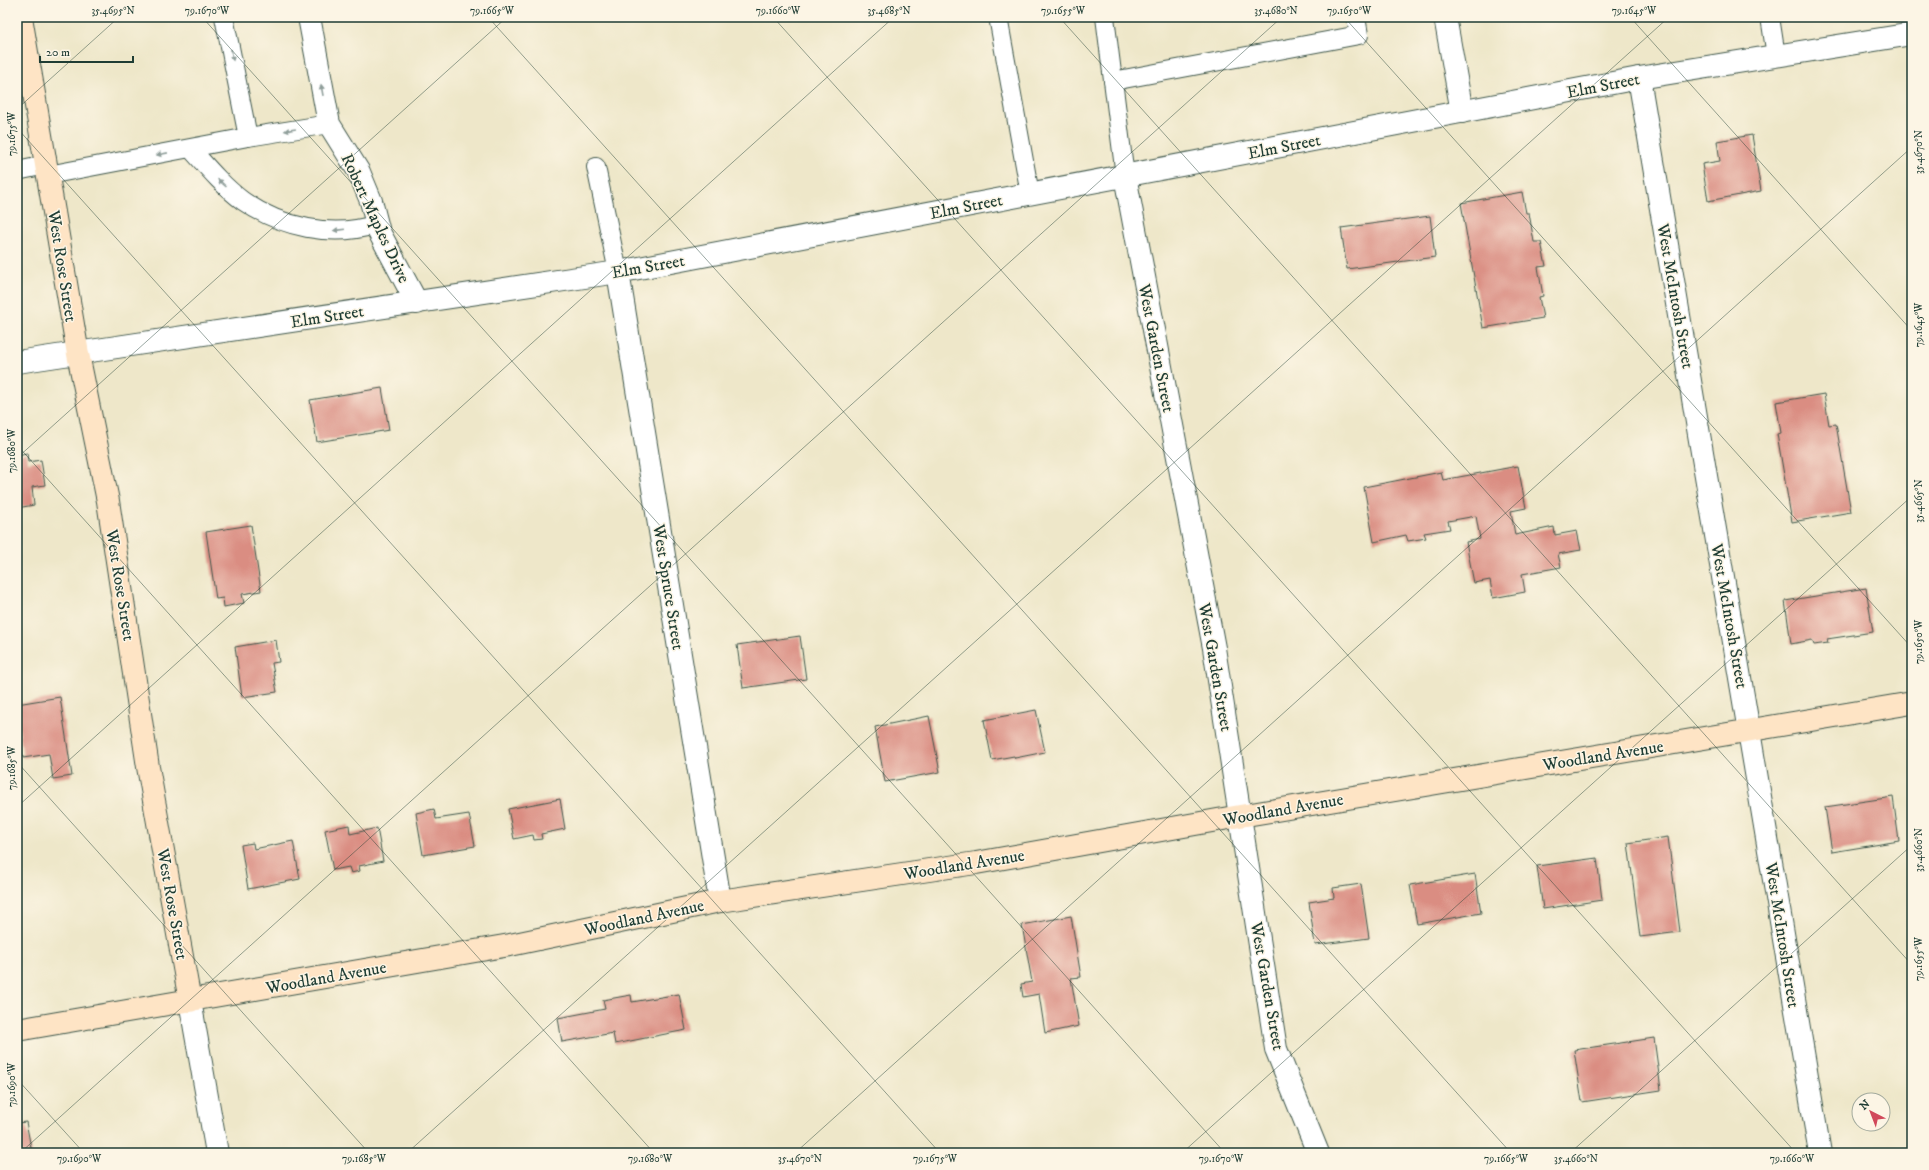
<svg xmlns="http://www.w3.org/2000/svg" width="1929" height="1170" viewBox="0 0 1929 1170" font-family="'IM FELL DW Pica',serif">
<rect width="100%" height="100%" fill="#fcf5e5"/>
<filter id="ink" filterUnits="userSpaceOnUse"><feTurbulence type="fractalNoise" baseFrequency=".025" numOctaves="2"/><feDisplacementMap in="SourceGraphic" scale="8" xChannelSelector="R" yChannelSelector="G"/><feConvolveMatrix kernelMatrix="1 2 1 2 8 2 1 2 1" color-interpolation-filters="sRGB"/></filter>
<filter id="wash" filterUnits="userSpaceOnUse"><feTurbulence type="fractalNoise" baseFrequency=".012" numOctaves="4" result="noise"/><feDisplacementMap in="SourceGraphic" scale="16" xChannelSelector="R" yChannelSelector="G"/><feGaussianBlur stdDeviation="0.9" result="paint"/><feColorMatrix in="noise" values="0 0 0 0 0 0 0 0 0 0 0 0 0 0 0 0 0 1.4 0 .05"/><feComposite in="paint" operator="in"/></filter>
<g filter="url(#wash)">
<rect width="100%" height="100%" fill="#eee7c9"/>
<g id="blocks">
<g fill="#da8d82">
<polygon points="1752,135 1761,191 1708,201 1702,164 1720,161 1717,141"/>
<polygon points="1522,192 1526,213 1529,213 1534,242 1541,242 1546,266 1538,267 1543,296 1539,297 1543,318 1483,328 1461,203"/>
<polygon points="1430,216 1435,257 1347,269 1341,228"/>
<polygon points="382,388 389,430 317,442 310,400"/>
<polygon points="1824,394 1829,425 1836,424 1851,512 1792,522 1777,434 1781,433 1776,402"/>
<polygon points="27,453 28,462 41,460 45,485 32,487 34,505 17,508 17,455"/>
<polygon points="1518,466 1526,508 1511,511 1515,535 1554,527 1555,535 1577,531 1581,550 1558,554 1561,567 1522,574 1525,592 1493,598 1490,580 1474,583 1466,542 1480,539 1476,516 1448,521 1450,529 1424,533 1426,538 1408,541 1406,535 1374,542 1364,487 1441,472 1443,480"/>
<polygon points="251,525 261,591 242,594 244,603 224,607 223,598 216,599 206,532"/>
<polygon points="1866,588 1873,632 1827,639 1828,643 1814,645 1812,640 1791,644 1785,601"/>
<polygon points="800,636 806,679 743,688 737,645"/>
<polygon points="276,640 279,662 272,663 277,692 242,697 235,647"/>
<polygon points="60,697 72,776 53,779 49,754 23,758 17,716 17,704"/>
<polygon points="1036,710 1045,752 1015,758 1014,756 992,760 984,720"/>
<polygon points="929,716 940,772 885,782 875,727"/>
<polygon points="1893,797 1899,841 1832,852 1825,807"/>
<polygon points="560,799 565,829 541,834 542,839 534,840 533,835 514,839 508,809"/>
<polygon points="434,809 436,819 469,814 475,846 423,855 416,813"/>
<polygon points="349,825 350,834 377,828 383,861 359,866 360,871 351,873 349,867 333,870 325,830"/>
<polygon points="1668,837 1680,932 1640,937 1628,843"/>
<polygon points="293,841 300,879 248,889 241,845 253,843 254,849"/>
<polygon points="1597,858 1602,900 1543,909 1537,866"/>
<polygon points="1475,874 1481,913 1417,924 1410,885"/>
<polygon points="1361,884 1369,938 1315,945 1309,902 1334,898 1333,888"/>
<polygon points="1071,916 1081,977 1071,978 1079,1026 1045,1033 1039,994 1023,997 1021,984 1032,982 1022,925"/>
<polygon points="679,994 686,1030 615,1044 613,1033 562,1042 558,1018 605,1009 603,1000 631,995 632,1002"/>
<polygon points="1654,1038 1661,1090 1582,1102 1574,1050"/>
<polygon points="26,1122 32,1153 17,1153 17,1123"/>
</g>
</g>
</g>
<g filter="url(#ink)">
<use href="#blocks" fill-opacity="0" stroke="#3e564a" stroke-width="1"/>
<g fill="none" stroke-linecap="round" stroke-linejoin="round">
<g stroke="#3e564a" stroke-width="20">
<g id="lane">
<polyline points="224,17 248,137"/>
<polyline points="998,17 1030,194"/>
<polyline points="1105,17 1125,176"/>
<polyline points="1770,17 1776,56"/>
<polyline points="1113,81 1359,35 1356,17"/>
<path d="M191,149C207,167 223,186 243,201C281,227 332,239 377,224"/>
<polyline points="596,167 618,272"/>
<polyline points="17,171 46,165"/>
<polyline points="48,175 248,137 329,124"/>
</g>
</g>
<g stroke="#3e564a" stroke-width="24">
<g id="street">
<polyline points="309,17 329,124 359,172 371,201 379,232 417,303"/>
<polyline points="1445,17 1462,112"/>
<polyline points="1639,78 1820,1153"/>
<polyline points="1125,176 1214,648 1276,1049 1318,1153"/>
<polyline points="618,272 720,901"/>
<polyline points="17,362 618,272 1639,78 1912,34"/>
<polyline points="190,1001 217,1153"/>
</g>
</g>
<g stroke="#3e564a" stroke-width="24">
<g id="secondary">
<polyline points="21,17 78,354 108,501 148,767 190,1001"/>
<polyline points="17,1030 510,945 720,901 976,863 1240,816 1912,703"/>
</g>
</g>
<use href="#lane" stroke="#fff" stroke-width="18"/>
<use href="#street" stroke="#fff" stroke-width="22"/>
<use href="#secondary" stroke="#fee4c5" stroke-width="22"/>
</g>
<defs><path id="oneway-solid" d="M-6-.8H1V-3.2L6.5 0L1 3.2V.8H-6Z"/></defs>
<g fill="#8f9e9a">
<use href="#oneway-solid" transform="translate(232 55) rotate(79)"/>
<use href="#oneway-solid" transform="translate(322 90) rotate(-100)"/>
<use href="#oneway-solid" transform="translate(290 130) rotate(171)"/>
<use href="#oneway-solid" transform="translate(162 154) rotate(169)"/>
<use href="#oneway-solid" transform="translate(222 183) rotate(-138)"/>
<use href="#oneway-solid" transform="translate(339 230) rotate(173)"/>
</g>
</g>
<path fill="none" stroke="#1f3d34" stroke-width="1" stroke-opacity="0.45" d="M202,17L1225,1153M488,17L1511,1153M773,17L1796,1153M1059,17L1912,965M1344,17L1912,648M1630,17L1912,331M17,109L119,17M17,128L940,1153M17,445L654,1153M17,458L507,17M17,762L369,1153M17,807L894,17M17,1079L84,1153M20,1153L1282,17M407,1153L1669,17M795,1153L1912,147M1182,1153L1912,496M1570,1153L1912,845"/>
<g text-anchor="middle" stroke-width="3" stroke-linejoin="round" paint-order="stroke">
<g font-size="17" fill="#1f3d34" stroke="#fcf5e5">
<text transform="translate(1603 85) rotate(-11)" y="6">Elm Street</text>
<text transform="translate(1284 146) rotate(-11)" y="6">Elm Street</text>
<text transform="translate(966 206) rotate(-11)" y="6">Elm Street</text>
<text transform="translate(376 218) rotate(65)" y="6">Robert Maples Drive</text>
<text transform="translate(63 266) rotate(81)" y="6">West Rose Street</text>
<text transform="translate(648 266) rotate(-10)" y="6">Elm Street</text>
<text transform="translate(1676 296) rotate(80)" y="6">West McIntosh Street</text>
<text transform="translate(327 316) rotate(-9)" y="6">Elm Street</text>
<text transform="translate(1157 348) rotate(79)" y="6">West Garden Street</text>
<text transform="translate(121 585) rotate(81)" y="6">West Rose Street</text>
<text transform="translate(669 587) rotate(81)" y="6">West Spruce Street</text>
<text transform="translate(1730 616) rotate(80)" y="6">West McIntosh Street</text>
<text transform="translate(1216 667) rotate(80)" y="6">West Garden Street</text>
<text transform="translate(1603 755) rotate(-9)" y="6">Woodland Avenue</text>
<text transform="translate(1283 809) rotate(-10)" y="6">Woodland Avenue</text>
<text transform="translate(964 864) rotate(-9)" y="6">Woodland Avenue</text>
<text transform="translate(173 904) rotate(80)" y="6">West Rose Street</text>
<text transform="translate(644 917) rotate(-12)" y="6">Woodland Avenue</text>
<text transform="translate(1783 935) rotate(81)" y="6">West McIntosh Street</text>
<text transform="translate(326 977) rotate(-10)" y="6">Woodland Avenue</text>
<text transform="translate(1268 986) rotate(80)" y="6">West Garden Street</text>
</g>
</g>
<rect width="1929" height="1170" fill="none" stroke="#fcf5e5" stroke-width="44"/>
<g transform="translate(1871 1112) rotate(318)"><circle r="19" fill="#fcf5e5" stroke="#a4ab9e"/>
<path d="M0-3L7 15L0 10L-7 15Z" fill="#d1495b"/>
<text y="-6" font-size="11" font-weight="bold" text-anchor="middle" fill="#1f3d34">N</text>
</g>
<path d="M40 56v6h93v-6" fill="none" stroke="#1f3d34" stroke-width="2"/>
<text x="46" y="56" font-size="12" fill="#1f3d34" stroke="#fcf5e5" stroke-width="3" paint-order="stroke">20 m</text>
<rect x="22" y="22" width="1885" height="1126" fill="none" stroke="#1f3d34" stroke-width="1.5"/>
<g font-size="10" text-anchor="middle" fill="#1f3d34">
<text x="113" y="14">35.4695°N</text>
<text x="207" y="14">79.1670°W</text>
<text x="492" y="14">79.1665°W</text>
<text x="778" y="14">79.1660°W</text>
<text x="889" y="14">35.4685°N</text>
<text x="1063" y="14">79.1655°W</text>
<text x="1276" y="14">35.4680°N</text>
<text x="1349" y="14">79.1650°W</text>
<text x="1634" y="14">79.1645°W</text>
<text transform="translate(11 134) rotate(-90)" y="4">79.1675°W</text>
<text transform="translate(1918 152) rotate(-90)" y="4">35.4670°N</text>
<text transform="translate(1918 325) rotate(-90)" y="4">79.1645°W</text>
<text transform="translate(11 451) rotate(-90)" y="4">79.1680°W</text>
<text transform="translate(1918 501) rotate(-90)" y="4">35.4665°N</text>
<text transform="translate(1918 642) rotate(-90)" y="4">79.1650°W</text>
<text transform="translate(11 768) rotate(-90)" y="4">79.1685°W</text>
<text transform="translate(1918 850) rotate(-90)" y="4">35.4660°N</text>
<text transform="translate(1918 959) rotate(-90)" y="4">79.1655°W</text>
<text transform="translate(11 1085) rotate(-90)" y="4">79.1690°W</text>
<text x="79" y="1162">79.1690°W</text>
<text x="364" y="1162">79.1685°W</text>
<text x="650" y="1162">79.1680°W</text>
<text x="800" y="1162">35.4670°N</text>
<text x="935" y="1162">79.1675°W</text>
<text x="1221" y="1162">79.1670°W</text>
<text x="1506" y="1162">79.1665°W</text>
<text x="1576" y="1162">35.4660°N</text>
<text x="1792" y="1162">79.1660°W</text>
</g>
</svg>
